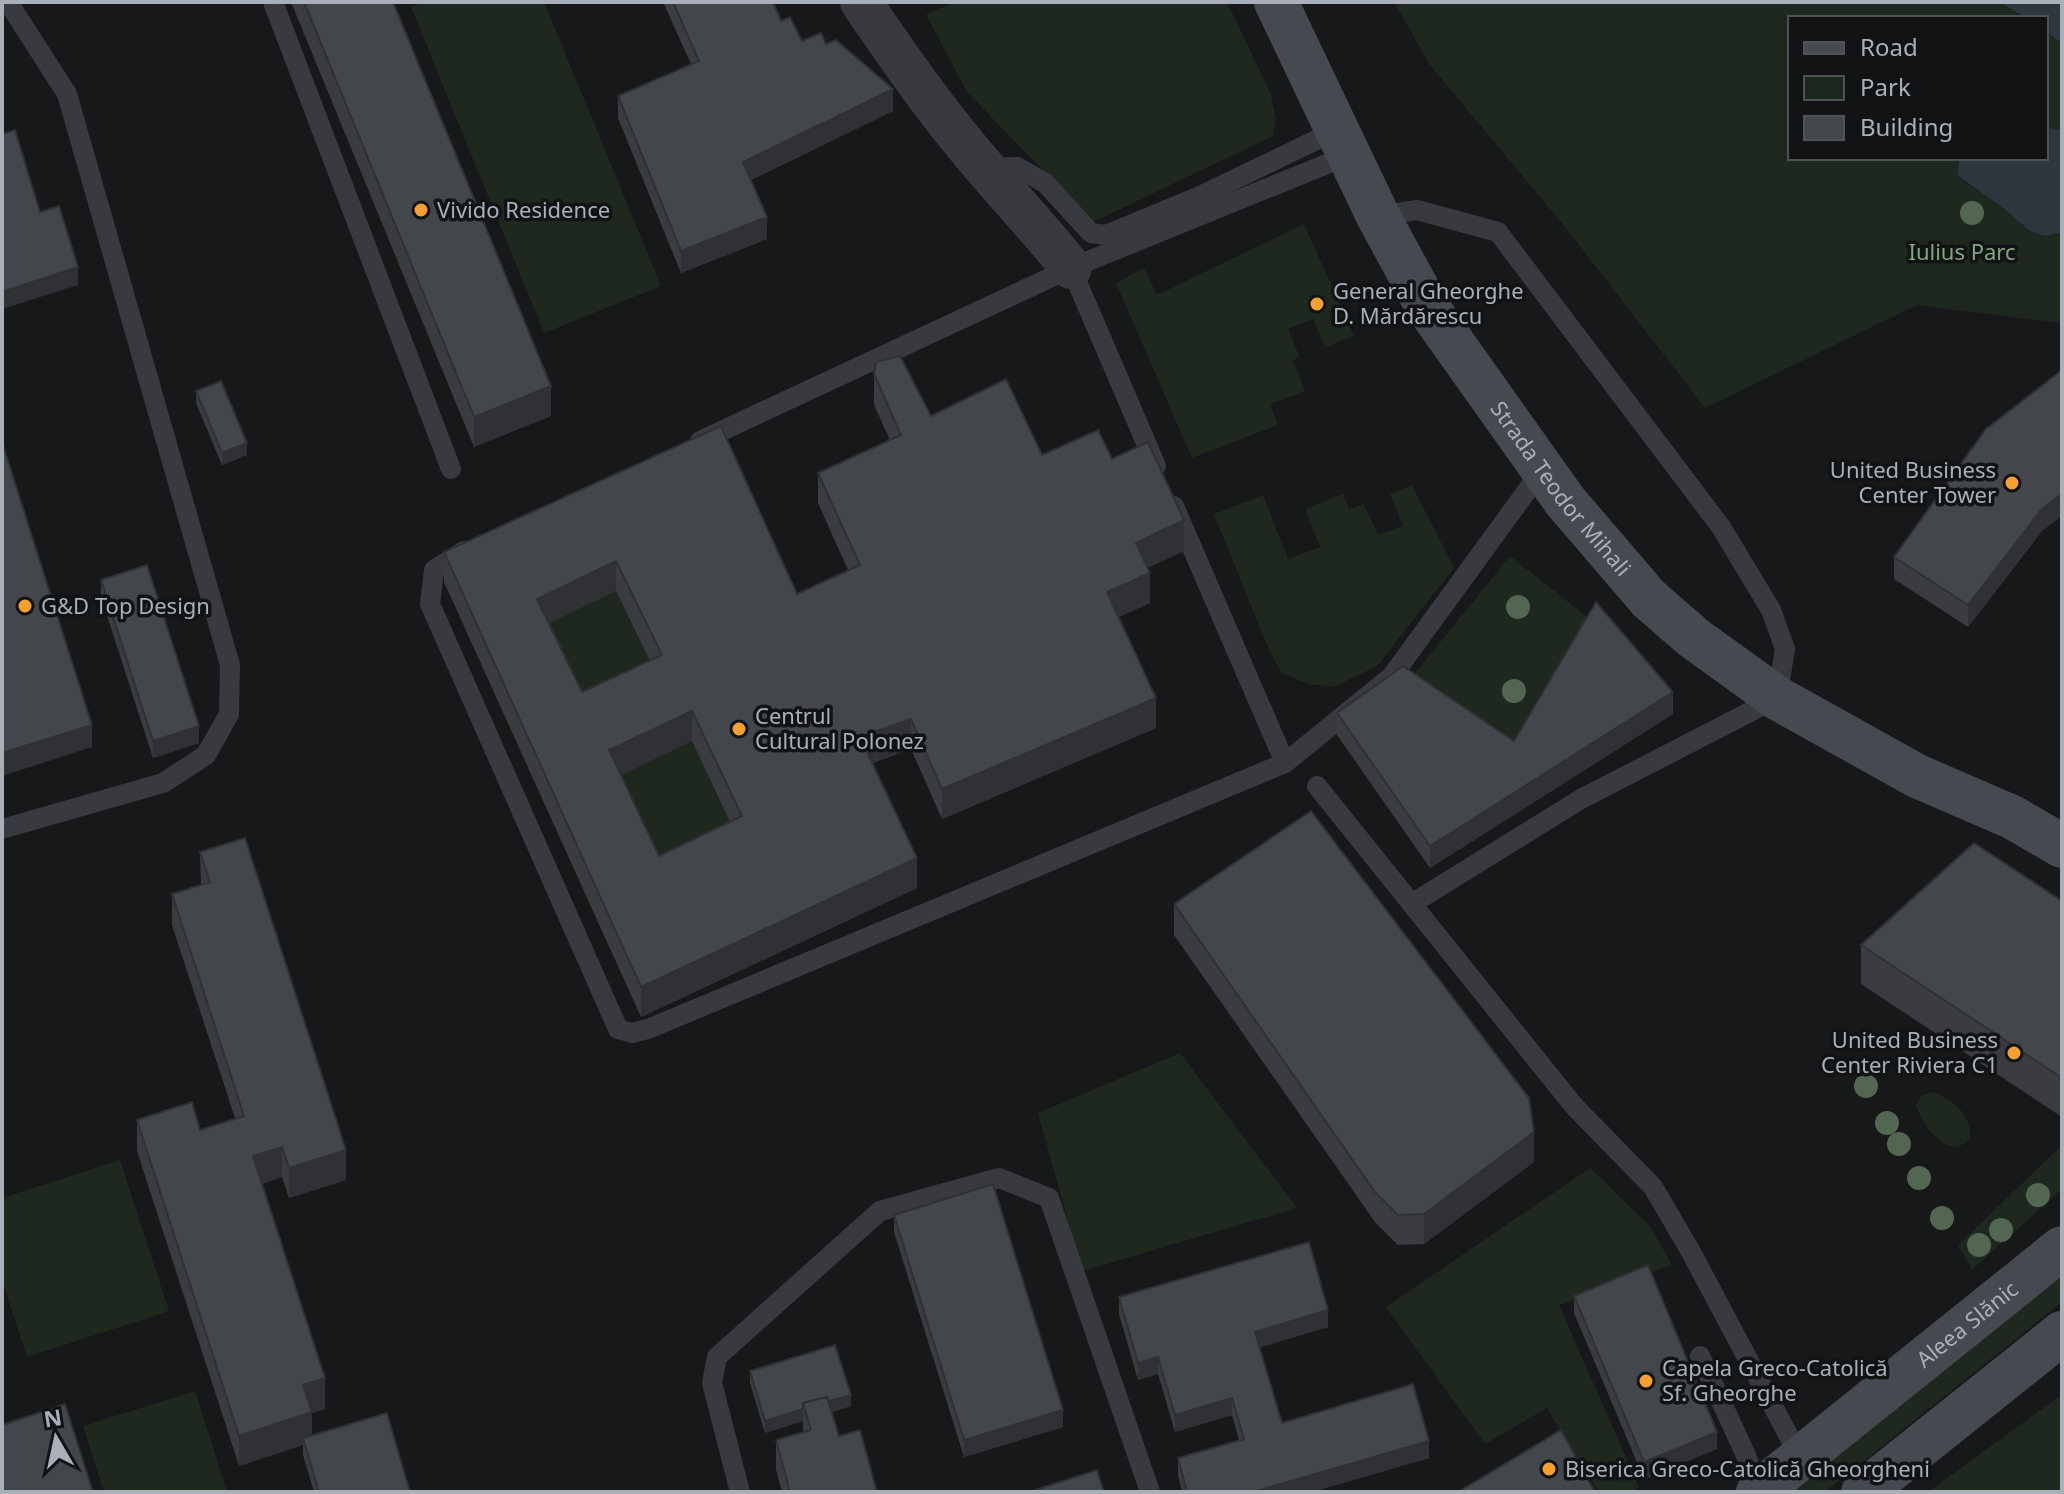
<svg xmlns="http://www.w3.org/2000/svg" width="2064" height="1494" viewBox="0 0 2064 1494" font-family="'Noto Sans',sans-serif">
<rect width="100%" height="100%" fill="#17181a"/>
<g fill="#1f281f">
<polygon points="424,2 544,2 661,286 544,333 411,7"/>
<polygon points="954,2 1227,2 1270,92 1276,118 1273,136 1093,222 967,92 926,15"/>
<polygon points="1394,2 2000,2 2026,18 1790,18 1790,158 1959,158 1958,177 2002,207 2030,231 2045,236 2062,232 2062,323 1917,305 1705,408 1566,228 1430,65"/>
<polygon points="2046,32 2062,43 2062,130 2046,127"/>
<polygon points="1304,224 1354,336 1325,347 1313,319 1288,329 1298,353 1299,357 1293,360 1305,391 1270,404 1278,425 1192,458 1116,283 1144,268 1157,295"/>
<polygon points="1412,485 1454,568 1377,666 1334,687 1308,684 1282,673 1269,650 1214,514 1263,495 1288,559 1320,547 1305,509 1343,494 1349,509 1364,504 1378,535 1403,526 1390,494"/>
<polygon points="1510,556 1596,624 1514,763 1403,688"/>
<polygon points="616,591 662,685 582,723 537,629"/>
<polygon points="692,741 742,847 659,887 609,781"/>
<polygon points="1180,1053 1297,1208 1082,1271 1038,1113"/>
<path d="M1934,1092C1953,1101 1972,1114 1970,1138C1949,1164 1922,1125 1916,1105L1922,1095Z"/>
<polygon points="2062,1145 2062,1189 1972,1270 1958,1245"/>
<polygon points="120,1160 169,1311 27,1357 2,1281 2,1198"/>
<polygon points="1590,1168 1650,1226 1672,1265 1559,1305 1639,1487 1631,1492 1598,1492 1547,1408 1485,1444 1386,1307"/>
<polygon points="2062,1276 2062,1302 1825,1492 1787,1492"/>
<polygon points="195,1391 227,1492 104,1492 83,1426"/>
<polygon points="2062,1394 2062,1492 1928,1492 2050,1403"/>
</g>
<g fill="#2d383e">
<polygon points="2000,2 2062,2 2062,43 2046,32 2046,18 2026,18"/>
<polygon points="2046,127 2062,130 2062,232 2045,236 2030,231 2002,207 1958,176 1959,158 2046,158"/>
</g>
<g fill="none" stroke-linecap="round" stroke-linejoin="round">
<g stroke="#383a3f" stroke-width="20">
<polyline points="273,2 451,469"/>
<polyline points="987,168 1017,167 1045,183 1091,233 1106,235 1200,196 1337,130"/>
<polyline points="1378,216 1417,210 1498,232 1721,527 1771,610 1785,649 1777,698 1581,799 1413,903"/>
<polyline points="1071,268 1156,466"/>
<polyline points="700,441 1071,268 1349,155"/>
<polyline points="1174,506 1285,763"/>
<polyline points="464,551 434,570 430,604 618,1029 632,1033 648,1029 1285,763 1392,676 1542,470"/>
<polyline points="1317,786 1574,1106 1653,1187 1691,1252 1801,1459"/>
<polyline points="2,829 163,783 206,755 229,714 230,665 67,94 8,2"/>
<polyline points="1700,1356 1745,1453 1759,1491"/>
<polyline points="740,1492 712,1383 717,1357 880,1211 999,1178 1049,1198 1150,1492"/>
</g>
<path stroke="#383a3f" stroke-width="42" d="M861,2C892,48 924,94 959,137C995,182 1035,223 1071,268"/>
<g stroke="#46494f" stroke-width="44">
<path id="s1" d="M1276,2L1378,216L1428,308L1565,501L1649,599L1694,638L1777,698L1917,776L2012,817L2062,846"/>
<path id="s2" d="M1758,1492L2062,1248"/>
<polyline points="1863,1492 2062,1333"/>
</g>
</g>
<g fill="#526652">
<circle cx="1972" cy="213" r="12"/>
<circle cx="1518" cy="607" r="12"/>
<circle cx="1514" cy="691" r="12"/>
<circle cx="1866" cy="1086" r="12"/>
<circle cx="1887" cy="1123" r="12"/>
<circle cx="1899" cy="1144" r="12"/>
<circle cx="1919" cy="1178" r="12"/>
<circle cx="2038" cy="1195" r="12"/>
<circle cx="1942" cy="1218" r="12"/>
<circle cx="2001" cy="1230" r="12"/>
<circle cx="1979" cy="1245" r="12"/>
</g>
<g fill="#3a3c40" fill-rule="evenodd">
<polygon points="291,2 393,2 551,416 474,447"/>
<polygon points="663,2 773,2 781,21 802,41 826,44 893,111 751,180 767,239 681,273 618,118 618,96 691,64"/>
<path d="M874,374L931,416L1042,455L1112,459L1184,551L1147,568L1150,603L1119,617L1156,728L942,819L911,749L872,763L917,888L641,1017L444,582V552L721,426L797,594L848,570L818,503V473L890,440L874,405ZM616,591L650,661L582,692L549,623ZM692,741L730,822L659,856L621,775Z"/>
<polygon points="196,391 247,455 222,465 196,403"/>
<polygon points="2042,531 1968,627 1894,579 1894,557"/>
<polygon points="101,580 199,743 153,758 101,597"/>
<polygon points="1337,713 1514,741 1673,714 1430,868 1337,735"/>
<polygon points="200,852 346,1180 289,1198 282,1177 262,1184 325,1409 312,1413 312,1435 410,1492 314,1492 303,1455 303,1445 239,1466 137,1151 137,1120 200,1130 235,1118 172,925 172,894 201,885"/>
<polygon points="2062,901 2062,1117 1861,984 1861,945"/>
<polygon points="1174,904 1534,1162 1424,1244 1398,1245 1375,1222 1174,935"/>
<polygon points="894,1215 1063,1427 964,1457 894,1232"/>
<polygon points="1574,1296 1717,1449 1644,1479 1574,1313"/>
<polygon points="1119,1297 1328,1327 1259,1347 1282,1423 1429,1458 1312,1492 1182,1492 1178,1475 1178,1458 1239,1440 1232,1415 1175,1432 1158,1374 1138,1380 1119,1314"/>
<polygon points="750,1371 851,1406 832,1412 839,1436 877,1492 782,1492 776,1470 776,1440 803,1432 803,1421 765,1433 750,1383"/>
</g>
<g fill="#2f3134">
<polygon points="893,89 893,111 743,184 743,162"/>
<polygon points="767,217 767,239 681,273 681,251"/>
<polygon points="78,267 78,285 2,309 2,292"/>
<polygon points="551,386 551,416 474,447 474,417"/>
<polygon points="247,443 247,455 222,465 222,453"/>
<polygon points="2062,494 2062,516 2042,531 1968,627 1968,605 2042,509"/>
<polygon points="1184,520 1184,551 1136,573 1136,543"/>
<polygon points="616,561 616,591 537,629 537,599"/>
<polygon points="1150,573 1150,603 1107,622 1107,592"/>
<polygon points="1673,692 1673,714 1430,868 1430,846"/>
<polygon points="1156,698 1156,728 942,819 942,789"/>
<polygon points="692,711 692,741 609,781 609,750"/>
<polygon points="911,719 911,749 860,768 860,737"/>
<polygon points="92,725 92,747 2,776 2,753"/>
<polygon points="199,726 199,743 153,758 153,741"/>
<polygon points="917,858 917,888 641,1017 641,987"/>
<polygon points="1534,1132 1534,1162 1424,1244 1424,1214"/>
<polygon points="282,1147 282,1177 253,1187 253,1156"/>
<polygon points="346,1150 346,1180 289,1198 289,1168"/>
<polygon points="1328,1310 1328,1327 1255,1349 1255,1332"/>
<polygon points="1158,1357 1158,1374 1138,1380 1138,1363"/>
<polygon points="325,1378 325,1409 312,1413 312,1442 303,1438 303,1445 239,1466 239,1436 303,1385"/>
<polygon points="851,1395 851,1406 808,1419 805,1409"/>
<polygon points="1232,1398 1232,1415 1175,1432 1175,1415"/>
<polygon points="803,1409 803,1421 765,1433 765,1421"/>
<polygon points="1063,1410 1063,1427 964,1457 964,1440"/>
<polygon points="1717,1432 1717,1449 1644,1479 1644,1462"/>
<polygon points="1429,1441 1429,1458 1312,1492 1253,1492"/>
</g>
<g fill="#43464a" stroke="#2f3134" stroke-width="2" fill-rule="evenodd">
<polygon points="304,2 393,2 551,386 474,417"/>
<polygon points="673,2 773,2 781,21 790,17 802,41 821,33 826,44 836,40 893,89 743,162 767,217 681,251 618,96 699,61"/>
<polygon points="15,130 40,212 59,206 78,267 2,292 2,134"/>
<path d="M900,356L931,416L1006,379L1042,455L1098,430L1112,459L1148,442L1184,520L1136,543L1150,573L1107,592L1156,698L942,789L911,719L860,737L917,858L641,987L444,552L721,426L797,594L860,565L818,473L901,435L874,374L876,362ZM616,561L662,655L582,692L537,599ZM692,711L742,816L659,856L609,750Z"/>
<polygon points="2062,370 2062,494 2042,509 1968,605 1894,557 1986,429"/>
<polygon points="221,381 247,443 222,453 196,391"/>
<polygon points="2,442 92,725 2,753"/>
<polygon points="147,565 199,726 153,741 101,580"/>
<polygon points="1596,602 1673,692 1430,846 1337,713 1403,666 1514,741"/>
<polygon points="1311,811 1529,1098 1534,1132 1424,1214 1398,1215 1375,1192 1174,904"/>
<polygon points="245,838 346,1150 289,1168 282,1147 253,1156 325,1378 303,1385 312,1412 239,1436 137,1120 192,1102 200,1130 244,1116 172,894 210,882 200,852"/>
<polygon points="1974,843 2062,901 2062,1078 1861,945"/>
<polygon points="993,1184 1063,1410 964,1440 894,1215"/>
<polygon points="1309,1242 1328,1310 1255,1332 1282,1423 1413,1384 1429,1441 1253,1492 1187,1492 1178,1458 1244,1439 1232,1398 1175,1415 1158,1357 1138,1363 1119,1297"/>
<polygon points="1648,1265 1717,1432 1644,1462 1574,1296"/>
<polygon points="835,1345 851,1395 829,1401 827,1397 803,1403 803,1409 765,1421 750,1371"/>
<polygon points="827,1397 839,1436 860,1430 877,1492 790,1492 776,1440 811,1430 803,1403"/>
<polygon points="65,1404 93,1492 2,1492 2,1425"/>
<polygon points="387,1413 410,1492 319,1492 303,1438"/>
<polygon points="1561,1430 1595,1492 1458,1492"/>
<polygon points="1097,1470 1104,1492 1029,1492"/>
</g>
<g fill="#f69f33" stroke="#121315" stroke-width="3">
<circle cx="421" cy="210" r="8"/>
<circle cx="1317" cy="304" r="8"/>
<circle cx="2012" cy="483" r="8"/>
<circle cx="25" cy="606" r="8"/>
<circle cx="739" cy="729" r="8"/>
<circle cx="2014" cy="1053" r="8"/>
<circle cx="1646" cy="1381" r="8"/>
<circle cx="1549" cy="1469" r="8"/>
</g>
<g text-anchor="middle" stroke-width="7" stroke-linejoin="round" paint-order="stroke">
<g font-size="22" fill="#a9b0ba" stroke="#121315" text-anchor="start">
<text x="437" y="218">Vivido Residence</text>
<text x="1333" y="299">General Gheorghe<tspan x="1333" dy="25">D. Mărdărescu</tspan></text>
<text x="1996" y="478" text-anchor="end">United Business<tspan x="1996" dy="25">Center Tower</tspan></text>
<text x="41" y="614">G&amp;D Top Design</text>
<text x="755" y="724">Centrul<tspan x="755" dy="25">Cultural Polonez</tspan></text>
<text x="1998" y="1048" text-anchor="end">United Business<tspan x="1998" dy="25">Center Riviera C1</tspan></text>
<text x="1662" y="1376">Capela Greco-Catolică<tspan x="1662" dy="25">Sf. Gheorghe</tspan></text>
<text x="1565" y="1477">Biserica Greco-Catolică Gheorgheni</text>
</g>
<g font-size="22" fill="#82a580" stroke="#121315">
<text x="1962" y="260">Iulius Parc</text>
</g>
<g font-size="22" fill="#a9b0ba" stroke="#121315">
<text dy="8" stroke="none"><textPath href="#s1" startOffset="566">Strada Teodor Mihali</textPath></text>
<text dy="8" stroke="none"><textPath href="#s2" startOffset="268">Aleea Slănic</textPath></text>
</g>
</g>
<rect width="2064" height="1494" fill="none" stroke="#a9b0ba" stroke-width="8"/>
<rect x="1788" y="16" width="260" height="144" fill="#121315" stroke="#4e5257" stroke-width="2"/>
<rect x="1804" y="42" width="40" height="12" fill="#46494f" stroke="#4e5257" stroke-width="2"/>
<text x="1860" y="56" font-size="24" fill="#a9b0ba">Road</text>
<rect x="1804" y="76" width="40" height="24" fill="#1f281f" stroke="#4e5257" stroke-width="2"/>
<text x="1860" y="96" font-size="24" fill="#a9b0ba">Park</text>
<rect x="1804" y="116" width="40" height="24" fill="#43464a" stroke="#4e5257" stroke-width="2"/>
<text x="1860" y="136" font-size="24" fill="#a9b0ba">Building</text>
<g transform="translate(56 1438) rotate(351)" stroke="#121315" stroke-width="6" paint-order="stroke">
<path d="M0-6L14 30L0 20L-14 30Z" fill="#a9b0ba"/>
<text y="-12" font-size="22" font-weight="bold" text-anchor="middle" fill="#a9b0ba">N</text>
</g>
</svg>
